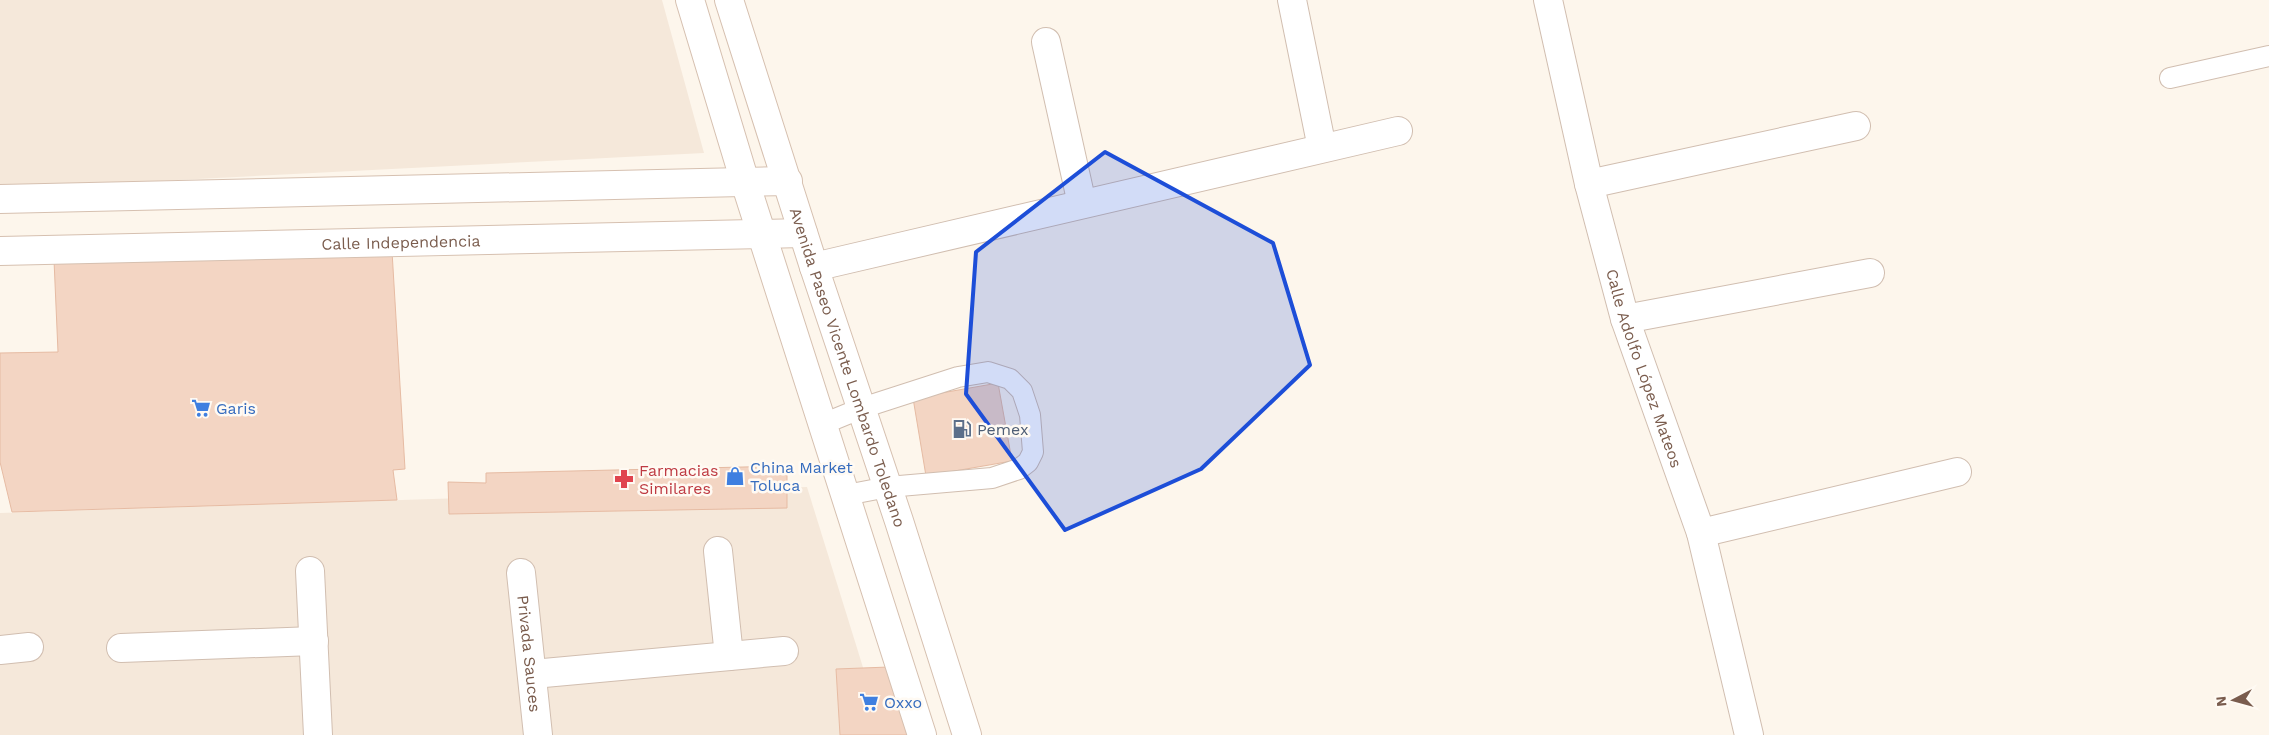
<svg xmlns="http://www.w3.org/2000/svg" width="2269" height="735" viewBox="0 0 2269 735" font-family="'Work Sans',sans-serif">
<rect width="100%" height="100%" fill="#fdf6ec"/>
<g fill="#f5e8da">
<polygon points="0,0 662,0 704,153 0,189"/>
<polygon points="807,487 884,735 0,735 0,513"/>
</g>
<g fill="#f3d5c3" stroke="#e6bba3">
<polygon points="392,251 405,469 393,470 397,500 12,512 0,462 0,353 58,352 54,260"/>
<polygon points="998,383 1012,461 926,476 913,398"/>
<polygon points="787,466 787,508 449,514 448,482 486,483 486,473"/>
<polygon points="889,667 909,735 840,735 836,669"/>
</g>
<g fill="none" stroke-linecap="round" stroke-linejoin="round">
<g stroke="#d1beb0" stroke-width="22">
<g id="lane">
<polyline points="2170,78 2269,56"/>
<polyline points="823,424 862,408 958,377 988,372 1010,379 1022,391 1030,415 1033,452 1028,462 1019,469 992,478 888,487 846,495"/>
</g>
</g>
<g stroke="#d1beb0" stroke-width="30">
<g id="street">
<polyline points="1292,0 1322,148"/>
<path id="s1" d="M1548,0L1589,184L1625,319L1701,533L1749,735"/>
<polyline points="1046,42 1082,204"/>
<polyline points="1589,184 1856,126"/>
<polyline points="814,267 1398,131"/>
<polyline points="1625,319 1870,273"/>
<polyline points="1701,533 1957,472"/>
<polyline points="718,551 729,656"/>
<polyline points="310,571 318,735"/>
<path id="s2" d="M521,573L538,735"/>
<polyline points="121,648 314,641"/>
<polyline points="0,650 29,647"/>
<polyline points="533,674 784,651"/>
</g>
</g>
<g stroke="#d6c0b0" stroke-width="30">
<g id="secondary">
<polyline points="690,0 745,182 922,735"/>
<path id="s3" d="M729,0L814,267L899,521L967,735"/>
<polyline points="0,199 788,181"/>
<path id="s4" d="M0,251L803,233"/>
</g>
</g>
<use href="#lane" stroke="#fff" stroke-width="20"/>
<use href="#street" stroke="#fff" stroke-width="28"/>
<use href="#secondary" stroke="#fff" stroke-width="28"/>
</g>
<path fill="#1d4ed8" fill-opacity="0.2" stroke="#1d4ed8" stroke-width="4" stroke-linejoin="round" d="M1105,152L1273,243L1310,365L1201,469L1065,530L966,394L976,252Z"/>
<defs>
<g id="supermarket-bare" transform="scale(1.5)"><path d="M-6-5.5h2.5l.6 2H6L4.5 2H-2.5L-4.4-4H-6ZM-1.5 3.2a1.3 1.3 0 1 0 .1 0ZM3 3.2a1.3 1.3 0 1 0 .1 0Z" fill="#3f7fe0" stroke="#fffaf3" stroke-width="2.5" paint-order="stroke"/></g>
<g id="fuel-bare" transform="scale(1.5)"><path d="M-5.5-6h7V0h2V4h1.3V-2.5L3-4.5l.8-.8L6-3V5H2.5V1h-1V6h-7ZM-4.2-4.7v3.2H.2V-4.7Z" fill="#5c6f8a" stroke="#fffaf3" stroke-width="2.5" paint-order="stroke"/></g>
<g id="shop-bare" transform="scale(1.5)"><path d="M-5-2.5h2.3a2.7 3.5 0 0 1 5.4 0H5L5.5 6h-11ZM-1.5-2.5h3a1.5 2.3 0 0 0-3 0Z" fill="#3f7fe0" stroke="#fffaf3" stroke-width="2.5" paint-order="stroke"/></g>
<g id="pharmacy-bare" transform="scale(1.5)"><path d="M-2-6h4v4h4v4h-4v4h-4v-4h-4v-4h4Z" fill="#e0444e" stroke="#fffaf3" stroke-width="2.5" paint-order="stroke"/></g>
</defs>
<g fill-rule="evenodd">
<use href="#supermarket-bare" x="201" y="408"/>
<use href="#fuel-bare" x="962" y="429"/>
<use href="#shop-bare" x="735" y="476"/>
<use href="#pharmacy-bare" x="624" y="479"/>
<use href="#supermarket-bare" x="869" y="702"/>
</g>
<g text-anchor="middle" stroke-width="5" stroke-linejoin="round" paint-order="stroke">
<g font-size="16" fill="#7a5c4d" stroke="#fffaf3">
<text dy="6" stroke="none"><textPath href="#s4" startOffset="401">Calle Independencia</textPath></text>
<text dy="6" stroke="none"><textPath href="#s3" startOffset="386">Avenida Paseo Vicente Lombardo Toledano</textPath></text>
<text dy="6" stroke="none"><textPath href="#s1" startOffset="381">Calle Adolfo López Mateos</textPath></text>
<text dy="6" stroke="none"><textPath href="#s2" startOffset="81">Privada Sauces</textPath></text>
</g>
<g font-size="16" fill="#366cbe" stroke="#fffaf3" text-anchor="start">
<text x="216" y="414">Garis</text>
<text x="750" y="473">China Market<tspan x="750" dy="18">Toluca</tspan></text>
<text x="884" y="708">Oxxo</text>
</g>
<g font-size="16" fill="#4e5e75" stroke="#fffaf3" text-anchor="start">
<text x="977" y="435">Pemex</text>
</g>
<g font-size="16" fill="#be3a42" stroke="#fffaf3" text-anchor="start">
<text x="639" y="476">Farmacias<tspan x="639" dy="18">Similares</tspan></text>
</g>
</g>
<g transform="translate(2234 700) rotate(264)" stroke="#fffaf3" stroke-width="4" paint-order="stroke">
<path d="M0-4L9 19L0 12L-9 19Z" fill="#7a5c4d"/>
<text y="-8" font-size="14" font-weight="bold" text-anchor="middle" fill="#7a5c4d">N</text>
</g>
</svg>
